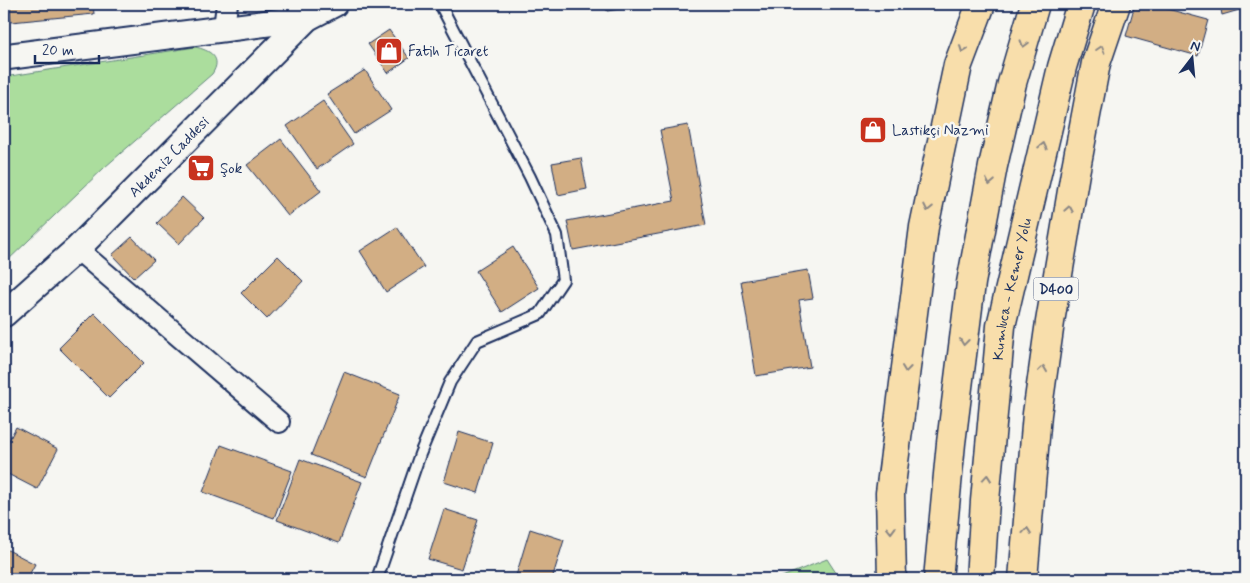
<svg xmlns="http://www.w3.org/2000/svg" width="1250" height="583" viewBox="0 0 1250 583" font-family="Mynerve,sans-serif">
<rect width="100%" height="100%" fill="#f6f6f2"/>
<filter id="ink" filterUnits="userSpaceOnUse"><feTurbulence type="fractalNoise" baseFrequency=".02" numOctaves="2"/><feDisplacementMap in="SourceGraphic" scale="10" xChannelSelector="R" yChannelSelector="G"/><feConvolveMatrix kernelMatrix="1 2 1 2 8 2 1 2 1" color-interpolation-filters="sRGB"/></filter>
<g filter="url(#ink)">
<g fill="#abdd9d" stroke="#63867e">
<path d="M195,47C210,50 223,58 212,74L105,167L4,264V77Z"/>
<polygon points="827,559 840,579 777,579"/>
</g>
<g fill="#d2ae84" stroke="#1b2f5e">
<polygon points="10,4 93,4 94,14 11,22"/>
<polygon points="606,4 653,4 607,11"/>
<polygon points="1135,4 1149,4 1208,20 1198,56 1126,36"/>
<polygon points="1220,4 1246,4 1246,8 1222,15"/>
<polygon points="389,30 409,58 388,73 368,44"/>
<polygon points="365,70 391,110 354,134 327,94"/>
<polygon points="323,101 353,144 317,169 287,126"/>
<polygon points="688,125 706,225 573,250 567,221 674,201 660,130"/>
<polygon points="281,139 321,191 288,216 247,165"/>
<polygon points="581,158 587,189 558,195 552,163"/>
<polygon points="182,197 204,218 179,244 157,223"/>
<polygon points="397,227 424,267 386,292 360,251"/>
<polygon points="132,237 154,260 134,278 112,255"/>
<polygon points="513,247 539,288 502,312 476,271"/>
<polygon points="278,256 303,281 267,319 241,293"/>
<polygon points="808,270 813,298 799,300 810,367 756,376 741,281"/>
<polygon points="94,313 144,363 109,398 59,348"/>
<polygon points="344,372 400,394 367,477 311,455"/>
<polygon points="16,427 58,449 37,489 4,472 4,450"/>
<polygon points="459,432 493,443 478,493 444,482"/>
<polygon points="221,445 292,471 274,518 203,492"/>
<polygon points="300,459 362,482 339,543 277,520"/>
<polygon points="444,509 478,520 462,569 428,559"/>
<polygon points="530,529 564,540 552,579 515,579"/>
<polygon points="4,548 35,564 27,579 4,579"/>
</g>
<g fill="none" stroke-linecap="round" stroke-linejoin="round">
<g stroke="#1b2f5e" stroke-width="14">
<polyline id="service" points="377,579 420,454 450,382 477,341 540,314 563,280 557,235 530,177 440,4"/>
</g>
<g stroke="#1b2f5e" stroke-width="24">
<g id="minor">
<polyline points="224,28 227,4"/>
<polyline points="77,249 279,422"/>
</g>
</g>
<g stroke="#1b2f5e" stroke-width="29">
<g id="tertiary">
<polyline points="4,57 307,18"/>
<path id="s1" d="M4,314L77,249L307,18L334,4"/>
</g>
</g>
<g stroke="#1b2f5e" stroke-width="31">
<g id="trunk">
<polyline points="892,579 890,493 924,227 958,65 981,4"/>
<polyline points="938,579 951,443 971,283 993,166 1012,83 1035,4"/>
<path id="s2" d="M980,579L985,501L1001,326L1062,67L1081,4"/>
<polyline points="1023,579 1037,414 1050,322 1075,173 1096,63 1116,4"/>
</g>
</g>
<use href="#service" stroke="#f6f6f2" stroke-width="10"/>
<use href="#minor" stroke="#f6f6f2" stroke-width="20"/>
<use href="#tertiary" stroke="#f6f6f2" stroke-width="25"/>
<use href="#trunk" stroke="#f8deab" stroke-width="28"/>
</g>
<defs><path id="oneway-chevron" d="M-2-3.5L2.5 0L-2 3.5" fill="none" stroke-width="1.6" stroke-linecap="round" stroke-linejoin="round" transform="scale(1.25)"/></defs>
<g stroke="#8a8684">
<use href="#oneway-chevron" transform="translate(1024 44) rotate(106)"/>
<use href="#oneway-chevron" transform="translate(963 49) rotate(111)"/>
<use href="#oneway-chevron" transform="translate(1101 49) rotate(-72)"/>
<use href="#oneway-chevron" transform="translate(1043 146) rotate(-77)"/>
<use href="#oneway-chevron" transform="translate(990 182) rotate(101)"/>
<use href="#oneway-chevron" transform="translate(928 208) rotate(102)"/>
<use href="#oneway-chevron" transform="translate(1069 209) rotate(-80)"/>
<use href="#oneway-chevron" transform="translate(964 342) rotate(97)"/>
<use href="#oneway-chevron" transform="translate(906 369) rotate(97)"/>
<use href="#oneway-chevron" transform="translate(1043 369) rotate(-82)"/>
<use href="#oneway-chevron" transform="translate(987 478) rotate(-85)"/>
<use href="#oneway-chevron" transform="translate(891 530) rotate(89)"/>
<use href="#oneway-chevron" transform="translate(1027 531) rotate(-85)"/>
</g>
</g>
<defs>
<g id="shop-square" transform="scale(1.4375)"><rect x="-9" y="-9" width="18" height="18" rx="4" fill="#c8321e" stroke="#f6f6f2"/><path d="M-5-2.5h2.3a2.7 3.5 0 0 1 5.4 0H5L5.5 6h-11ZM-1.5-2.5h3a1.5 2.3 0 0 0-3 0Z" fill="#fff"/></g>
<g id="supermarket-square" transform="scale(1.4375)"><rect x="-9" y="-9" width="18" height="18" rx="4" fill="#c8321e" stroke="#f6f6f2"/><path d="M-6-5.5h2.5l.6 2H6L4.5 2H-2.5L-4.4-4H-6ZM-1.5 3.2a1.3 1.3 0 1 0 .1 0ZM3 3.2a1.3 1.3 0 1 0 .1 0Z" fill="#fff"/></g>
</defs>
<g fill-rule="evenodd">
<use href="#shop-square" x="389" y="51"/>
<use href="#shop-square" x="873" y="130"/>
<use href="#supermarket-square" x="201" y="168"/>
</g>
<g text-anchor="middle" stroke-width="5" stroke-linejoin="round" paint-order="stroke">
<rect fill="#f6f6f2" stroke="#5d6b8a" stroke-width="1" x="1033.5" y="277.5" width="45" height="23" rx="4"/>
<g font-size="14" font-weight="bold" fill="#1b2f5e">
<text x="1056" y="294">D400</text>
</g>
<g font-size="15" fill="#1b2f5e" stroke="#f6f6f2" text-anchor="start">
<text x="408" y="56">Fatih Ticaret</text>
<text x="892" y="135">Lastikçi Nazmi</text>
<text x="220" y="173">Şok</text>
</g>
<g font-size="15" fill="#1b2f5e" stroke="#f6f6f2">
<text dy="5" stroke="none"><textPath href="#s1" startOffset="228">Akdeniz Caddesi</textPath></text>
<text dy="5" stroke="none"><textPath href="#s2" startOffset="292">Kumluca - Kemer Yolu</textPath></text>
</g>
</g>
<rect width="1250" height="583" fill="none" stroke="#f6f6f2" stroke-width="20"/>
<rect x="10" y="10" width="1230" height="563" fill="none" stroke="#1b2f5e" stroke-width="2" filter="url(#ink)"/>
<g transform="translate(1192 58) rotate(16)" stroke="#f6f6f2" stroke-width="4" paint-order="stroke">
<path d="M0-4L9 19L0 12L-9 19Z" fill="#1b2f5e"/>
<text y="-8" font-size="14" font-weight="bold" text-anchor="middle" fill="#1b2f5e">N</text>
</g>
<path d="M35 55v8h64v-8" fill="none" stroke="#1b2f5e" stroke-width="2.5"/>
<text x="42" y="55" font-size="15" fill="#1b2f5e" stroke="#f6f6f2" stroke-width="4" paint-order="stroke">20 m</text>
</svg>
